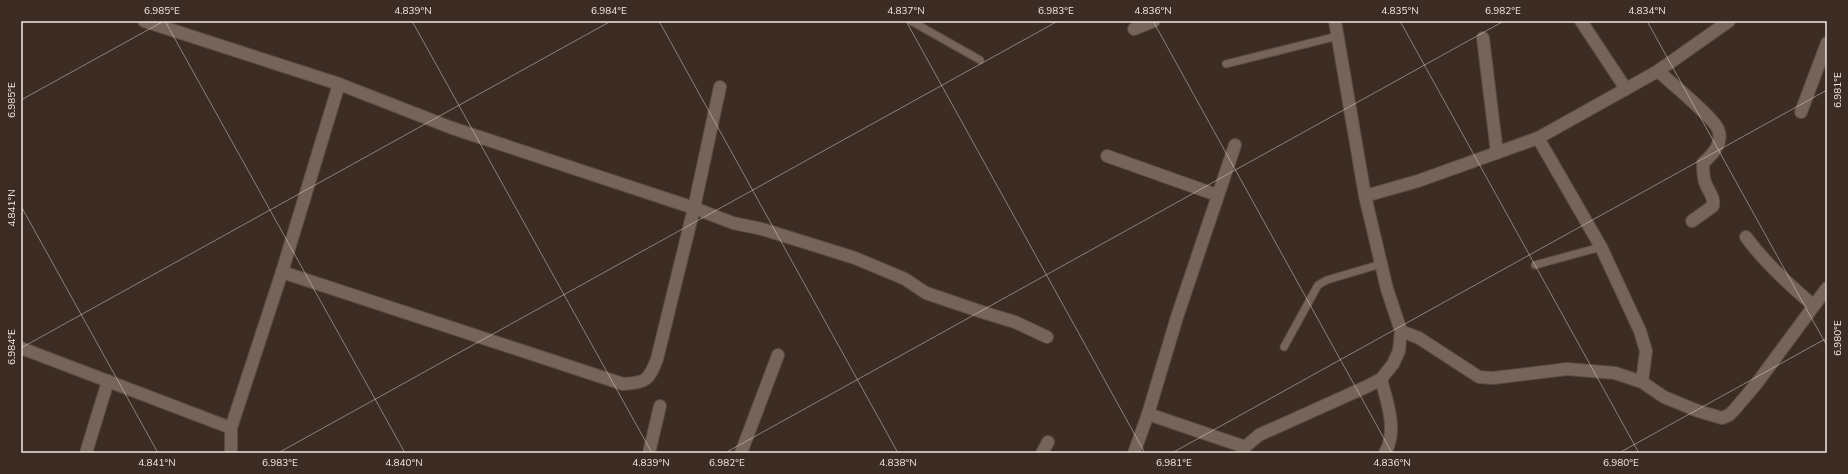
<svg xmlns="http://www.w3.org/2000/svg" width="1848" height="474" viewBox="0 0 1848 474" font-family="'Nunito Sans',sans-serif">
<rect width="100%" height="100%" fill="#3c2c23"/>
<g fill="none" stroke-linecap="round" stroke-linejoin="round">
<g stroke="#594b43" stroke-width="9">
<g id="service">
<polyline points="911,21 980,60"/>
<polyline points="1226,64 1338,36"/>
<polyline points="1535,265 1601,247"/>
<polyline points="1284,347 1318,285 1327,280 1381,264"/>
</g>
</g>
<g stroke="#594b43" stroke-width="14">
<g id="minor">
<polyline points="144,21 339,84 452,128 694,208 733,223 762,229 855,258 905,279 926,293 982,312 1015,322 1047,337"/>
<polyline points="1581,21 1626,89"/>
<polyline points="1134,29 1154,21"/>
<polyline points="1483,38 1497,153"/>
<path d="M1658,71C1670,82 1713,117 1718,129C1724,143 1712,155 1703,163C1703,170 1703,176 1705,182C1708,191 1715,197 1713,206L1692,221"/>
<polyline points="1801,112 1827,43"/>
<polyline points="1538,138 1601,247 1640,331 1646,351 1642,382"/>
<polyline points="1107,156 1217,195"/>
<polyline points="1365,196 1418,181 1538,138 1658,71 1729,21"/>
<path d="M1746,237C1765,263 1788,284 1813,305"/>
<path d="M282,272L623,384C646,383 649,380 657,359L694,208L720,87"/>
<polyline points="1401,331 1419,338 1479,377 1493,378 1567,369 1615,373 1642,382 1664,397 1698,411 1722,418 1729,415 1735,409 1757,383 1827,288"/>
<polyline points="21,348 231,428"/>
<path d="M1381,379C1387,402 1398,431 1385,453"/>
<polyline points="1148,414 1245,447"/>
<polyline points="86,453 108,381"/>
<polyline points="231,453 231,428 282,272 339,84"/>
<polyline points="649,453 660,406"/>
<polyline points="741,453 778,355"/>
<polyline points="1042,453 1048,442"/>
<polyline points="1134,453 1148,414 1177,317 1235,145"/>
<polyline points="1243,453 1245,447 1259,435 1368,386 1381,379 1393,364 1399,351 1401,331 1387,289 1365,196 1335,21"/>
</g>
</g>
<use href="#service" stroke="#766359" stroke-width="7"/>
<use href="#minor" stroke="#766359" stroke-width="12"/>
</g>
<path fill="none" stroke="#f2e7e1" stroke-width="1" stroke-opacity="0.45" d="M165,21L405,453M412,21L652,453M659,21L898,453M906,21L1145,453M1153,21L1392,453M1400,21L1639,453M1647,21L1827,346M21,100L164,21M21,206L158,453M21,348L611,21M278,453L1058,21M725,453L1504,21M1172,453L1827,90M1619,453L1827,338"/>
<rect width="1848" height="474" fill="none" stroke="#3c2c23" stroke-width="44"/>
<rect x="22" y="22" width="1804" height="430" fill="none" stroke="#f2e7e1" stroke-width="1.5"/>
<g font-size="10" text-anchor="middle" fill="#f2e7e1">
<text x="162" y="14">6.985°E</text>
<text x="413" y="14">4.839°N</text>
<text x="609" y="14">6.984°E</text>
<text x="906" y="14">4.837°N</text>
<text x="1056" y="14">6.983°E</text>
<text x="1153" y="14">4.836°N</text>
<text x="1400" y="14">4.835°N</text>
<text x="1503" y="14">6.982°E</text>
<text x="1647" y="14">4.834°N</text>
<text transform="translate(1837 90) rotate(-90)" y="4">6.981°E</text>
<text transform="translate(11 100) rotate(-90)" y="4">6.985°E</text>
<text transform="translate(11 208) rotate(-90)" y="4">4.841°N</text>
<text transform="translate(1837 338) rotate(-90)" y="4">6.980°E</text>
<text transform="translate(11 347) rotate(-90)" y="4">6.984°E</text>
<text x="157" y="466">4.841°N</text>
<text x="280" y="466">6.983°E</text>
<text x="404" y="466">4.840°N</text>
<text x="651" y="466">4.839°N</text>
<text x="727" y="466">6.982°E</text>
<text x="898" y="466">4.838°N</text>
<text x="1174" y="466">6.981°E</text>
<text x="1392" y="466">4.836°N</text>
<text x="1621" y="466">6.980°E</text>
</g>
</svg>
